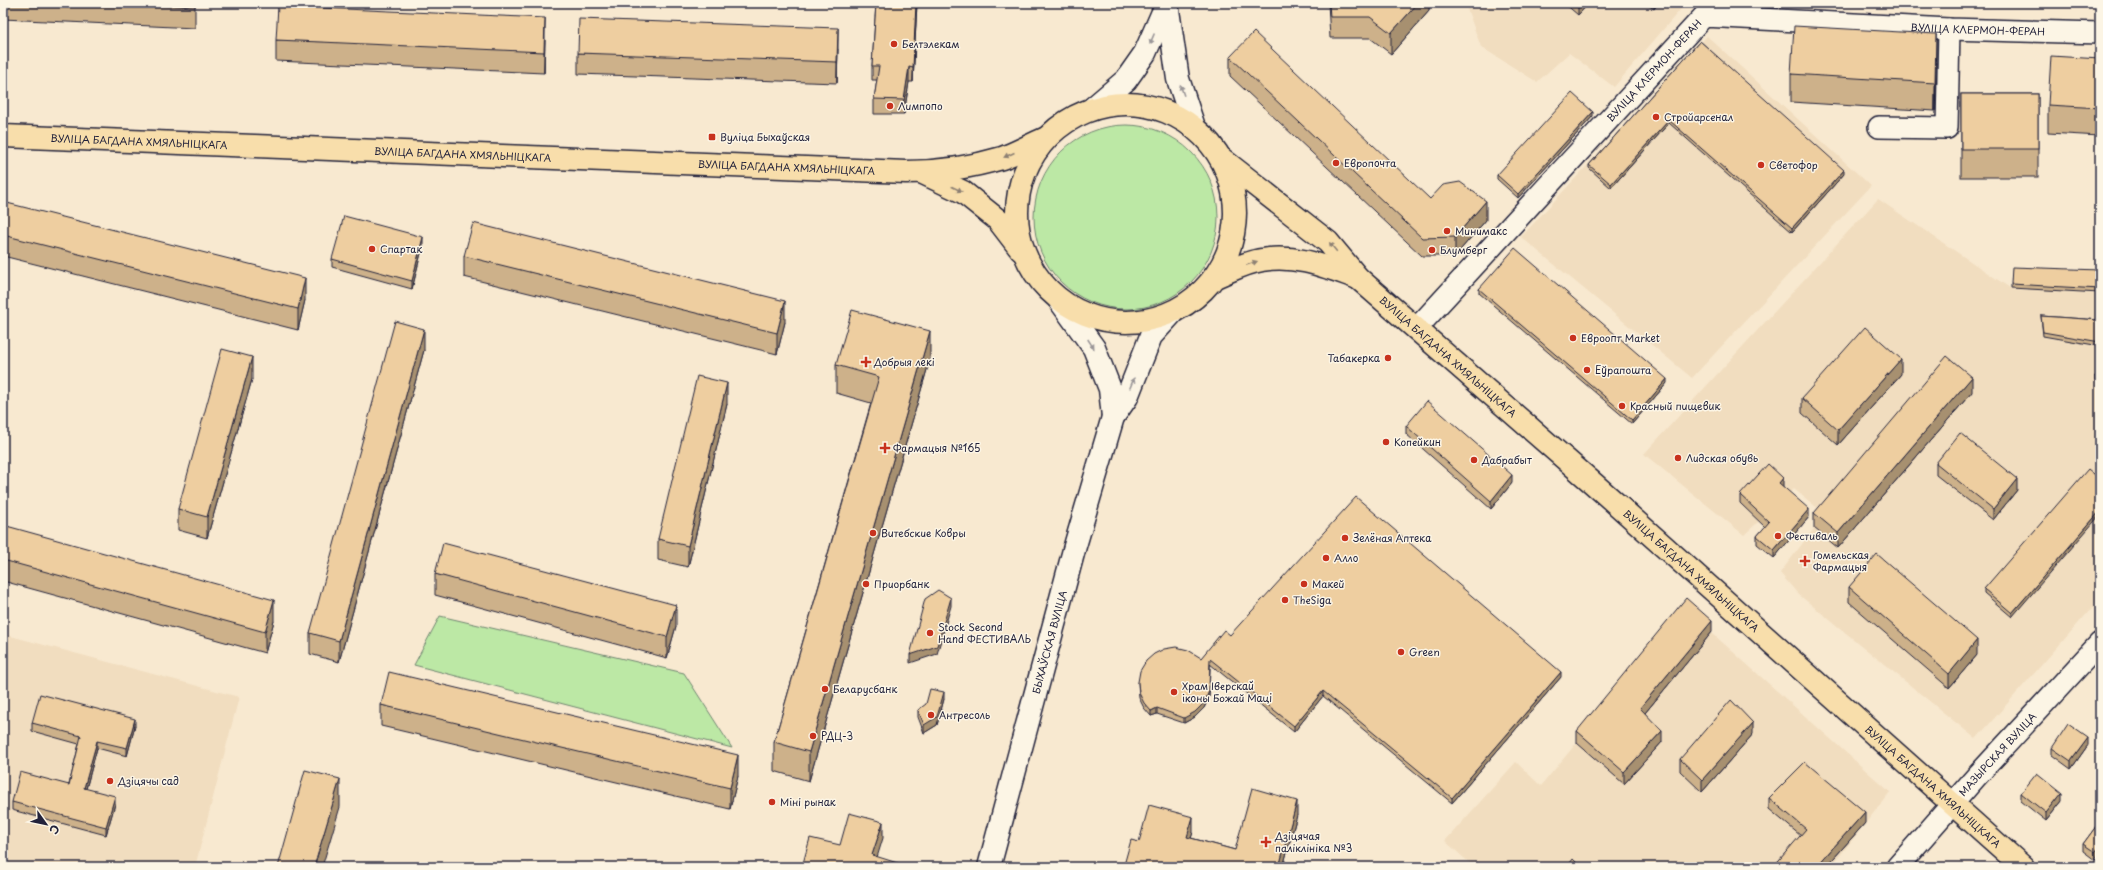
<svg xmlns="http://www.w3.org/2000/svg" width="2103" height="870" viewBox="0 0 2103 870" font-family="'Playpen Sans',sans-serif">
<rect width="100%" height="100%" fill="#f8e9d0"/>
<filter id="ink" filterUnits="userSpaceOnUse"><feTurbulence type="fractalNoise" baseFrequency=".025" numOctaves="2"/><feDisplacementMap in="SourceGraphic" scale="8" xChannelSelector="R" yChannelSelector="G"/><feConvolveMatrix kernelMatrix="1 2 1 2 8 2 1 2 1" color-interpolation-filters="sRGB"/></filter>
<g filter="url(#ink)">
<g fill="#f1ddbf">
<polygon points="1465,3 1686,3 1614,87 1569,53 1537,82 1481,47"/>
<polygon points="1707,36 1871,186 1692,378 1521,237"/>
<polygon points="1878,199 2010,288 2100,274 2100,599 1976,739 1798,594 1780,573 1825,514 1794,489 1744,535 1644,454"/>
<polygon points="1686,610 1890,792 1831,867 1474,867 1445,841 1516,762 1541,786"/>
<polygon points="3,634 239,697 195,867 3,867"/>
</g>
<g fill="#bce8a5" stroke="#6f8570">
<circle cx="1126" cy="217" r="92"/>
<polygon points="440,616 684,673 732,748 414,665"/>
</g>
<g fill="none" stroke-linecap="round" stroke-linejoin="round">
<g stroke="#22223b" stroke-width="24">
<g id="minor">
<polyline points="1879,127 1947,128 1949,29"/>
<path id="s1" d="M1417,328L1704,16L1949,29L2100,33"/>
<path id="s2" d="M1897,867L1976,777L2100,643"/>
</g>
</g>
<g stroke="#22223b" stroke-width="25">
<g id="secondary">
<polyline points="1167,3 1178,79 1194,127"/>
<polyline points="1093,108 1126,80 1145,53 1167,3"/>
<polyline points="1060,301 1094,348 1110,389 1113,417"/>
<path id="s3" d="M989,867L1075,546L1113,417L1127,397L1151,336L1172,313"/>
</g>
</g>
<g stroke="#22223b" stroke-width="25">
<g id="primary">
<circle cx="1126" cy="213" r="109"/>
<path id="s4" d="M3,136L906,172C937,172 972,167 1002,158C1016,153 1030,145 1044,139"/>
<path id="s5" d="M1222,159L1328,242L1358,278L1594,484L2023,867"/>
<polyline points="921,172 963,192 998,220 1021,250"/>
<path d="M1215,277C1230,271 1246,262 1262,260C1296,254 1326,267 1358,278"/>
</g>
</g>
<use href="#minor" stroke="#fcf5e5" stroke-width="21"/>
<use href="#secondary" stroke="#fcf5e5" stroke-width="22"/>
<use href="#primary" stroke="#f8deab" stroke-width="22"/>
</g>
<g fill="#cdb18a" stroke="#22223b">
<polygon points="3,3 195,3 195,28 3,19"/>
<polygon points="876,3 917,3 913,82 909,82 904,114 874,114 874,99 877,80 872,80 872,66"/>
<polygon points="1328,3 1429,3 1429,11 1391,54 1370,38 1330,38"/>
<polygon points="1564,3 1589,3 1578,15"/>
<polygon points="1645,3 1658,3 1654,9"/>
<polygon points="545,39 544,73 276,61 276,40"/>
<polygon points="1700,41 1844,174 1792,232 1669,123 1611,188 1589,168 1589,165"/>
<polygon points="838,49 837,83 578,74 578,53"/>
<polygon points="1230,57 1430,199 1486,220 1455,256 1422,256 1230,76"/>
<polygon points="2100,59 2100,136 2048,133 2048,105"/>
<polygon points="1936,62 1935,111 1791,102 1791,74"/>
<rect x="1961" y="94" width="77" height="83"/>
<polygon points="1593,116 1518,198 1497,179 1497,175"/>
<polygon points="3,202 305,300 298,330 3,256"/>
<polygon points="423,245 412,289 332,267 332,259"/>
<polygon points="464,256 785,322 777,354 464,277"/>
<polygon points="2100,270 2100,293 2011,288 2011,284"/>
<polygon points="1479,289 1667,383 1632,424 1479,293"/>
<polygon points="2041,316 2100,320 2100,346 2043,336"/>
<polygon points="424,350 339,662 310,654 310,633"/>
<polygon points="930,359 809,781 774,771 774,742 871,403 836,393 836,365"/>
<polygon points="2100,372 2100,385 2095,380 2095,376"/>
<polygon points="1901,374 1838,445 1802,413 1802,398"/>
<polygon points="252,379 207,538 178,530 178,509"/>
<polygon points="1972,392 1838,548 1814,528 1814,513"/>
<polygon points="727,404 688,567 658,560 658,539"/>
<polygon points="1406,426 1512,483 1491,509 1406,434"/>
<polygon points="1936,463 2017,490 1993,520 1936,475"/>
<polygon points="2100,479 2012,617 1984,593 1984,589"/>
<polygon points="1783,486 1783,487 1809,517 1774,558 1757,544 1757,536 1765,527 1740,503 1740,495"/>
<polygon points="3,525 274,621 265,653 3,581"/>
<polygon points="435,574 676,626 667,658 435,595"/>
<polygon points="1849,587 1977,655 1949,688 1849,602"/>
<polygon points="1712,632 1645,713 1662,742 1624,784 1577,743 1577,731"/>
<polygon points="1230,635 1561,677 1452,803 1323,696 1294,732 1210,664 1209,697 1204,708 1195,717 1184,723 1157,714 1151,716 1144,708 1139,698 1138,682 1201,658"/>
<polygon points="944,699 937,725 924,733 918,717 918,710"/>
<polygon points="381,705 738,776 730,809 381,726"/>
<polygon points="32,723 135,726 127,756 97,748 86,789 115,804 106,835 12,810 12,802 69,785 79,744 32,731"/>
<polygon points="1753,734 1702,792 1680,771 1680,759"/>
<polygon points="2088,745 2071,769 2052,755 2052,748"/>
<polygon points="2021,793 2062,801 2046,821 2021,801"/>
<polygon points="1769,798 1865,823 1826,867 1773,867 1801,836 1769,809"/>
<polygon points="1297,815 1283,867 1124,867 1124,865 1139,842 1193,832 1191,838 1235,850"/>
<polygon points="2100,821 2095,860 2083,851 2083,844"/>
</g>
<g fill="#a79070" stroke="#22223b">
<polygon points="916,3 917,3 913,82 913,68"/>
<polygon points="1418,3 1429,3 1429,11 1391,54 1391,33"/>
<polygon points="1582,3 1589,3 1578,15 1578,8"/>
<polygon points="1654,3 1658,3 1654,9"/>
<polygon points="545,18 545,39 544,73 544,52"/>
<polygon points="838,28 838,49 837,83 837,62"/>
<polygon points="1936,34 1936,62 1935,111 1935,83"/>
<polygon points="909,67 909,82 904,114 904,100"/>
<polygon points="1593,112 1593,116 1518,198 1518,194"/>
<polygon points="1669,120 1669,123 1611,188 1611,184"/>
<polygon points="1844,170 1844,174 1792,232 1792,228"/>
<polygon points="1486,201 1486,220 1455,256 1455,237"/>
<polygon points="423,237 423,245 412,289 412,281"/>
<polygon points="305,278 305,300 298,330 298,309"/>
<polygon points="785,301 785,322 777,354 777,333"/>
<polygon points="424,329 424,350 339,662 339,641"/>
<polygon points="930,331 930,359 809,781 809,752"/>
<polygon points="252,357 252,379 207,538 207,517"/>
<polygon points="1901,359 1901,374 1838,445 1838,430"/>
<polygon points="1972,377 1972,392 1838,548 1838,533"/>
<polygon points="1667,379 1667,383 1632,424 1632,420"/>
<polygon points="727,383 727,404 688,567 688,546"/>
<polygon points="1512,475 1512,483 1491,509 1491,501"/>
<polygon points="1783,478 1783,486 1779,491 1779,483"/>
<polygon points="2017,479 2017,490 1993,520 1993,509"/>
<polygon points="1809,509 1809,517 1774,558 1774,550"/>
<polygon points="2100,511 2100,515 2012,617 2012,613"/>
<polygon points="951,598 951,606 937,654 910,663 910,655"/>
<polygon points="274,600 274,621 265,653 265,632"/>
<polygon points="676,605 676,626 667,658 667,637"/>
<polygon points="1712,621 1712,632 1640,719 1640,708"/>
<polygon points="1977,640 1977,655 1949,688 1949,674"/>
<polygon points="1210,664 1209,697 1204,708 1195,717 1184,723 1184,718"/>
<polygon points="1561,672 1561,677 1452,803 1452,798"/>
<polygon points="1323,691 1323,696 1294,732 1294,726"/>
<polygon points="944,692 944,699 937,725 924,733 924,725"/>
<polygon points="1157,708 1157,714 1151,716 1151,711"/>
<polygon points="135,719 135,726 127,756 127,748"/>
<polygon points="1753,723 1753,734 1702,792 1702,780"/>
<polygon points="1662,731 1662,742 1624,784 1624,772"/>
<polygon points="2088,738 2088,745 2071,769 2071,761"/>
<polygon points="97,741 97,748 84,796 84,788"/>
<polygon points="738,755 738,776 730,809 730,788"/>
<polygon points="340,779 340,807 322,867 314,867"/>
<polygon points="2062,793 2062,801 2046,821 2046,813"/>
<polygon points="115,796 115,804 106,835 106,827"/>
<polygon points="1297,801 1297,815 1283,867 1279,867"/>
<polygon points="1865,812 1865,823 1826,867 1816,867"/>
<polygon points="1193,817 1193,832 1187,852 1187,837"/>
<polygon points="883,822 883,838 874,867 872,855"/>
<polygon points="2100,846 2100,853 2095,860 2095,852"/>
</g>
<g fill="#eecea0" stroke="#22223b">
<polygon points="115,3 195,3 195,7"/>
<polygon points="876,3 916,3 913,68 909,67 904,100 874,99 879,66 872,66"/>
<polygon points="1329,3 1418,3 1391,33 1370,17 1330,17"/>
<polygon points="1573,3 1582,3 1578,8"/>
<polygon points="278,6 545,18 544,52 276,40"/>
<polygon points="579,19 838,28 837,62 578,53"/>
<polygon points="1794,26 1936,34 1935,83 1791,74"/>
<polygon points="1254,32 1430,199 1443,185 1460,182 1486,201 1455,237 1422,238 1230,57"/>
<polygon points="1700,41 1844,170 1792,228 1669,120 1611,184 1589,165"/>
<polygon points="2051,56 2100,59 2100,108 2048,105"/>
<polygon points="1572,93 1593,112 1518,194 1497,175"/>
<rect x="1961" y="94" width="77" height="55"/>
<polygon points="3,202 305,278 298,309 3,235"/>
<polygon points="344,216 423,237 412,281 332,259"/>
<polygon points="473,223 785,301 777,333 464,256"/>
<polygon points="1515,248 1667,379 1632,420 1479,289"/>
<polygon points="2012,267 2100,270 2100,289 2011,284"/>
<polygon points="852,310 930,331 809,752 774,742 879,377 836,365"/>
<polygon points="2041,316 2100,320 2100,342 2043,332"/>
<polygon points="395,321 424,329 339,641 310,633"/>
<polygon points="1865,327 1901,359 1838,430 1802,398"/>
<polygon points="222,349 252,357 207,517 178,509"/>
<polygon points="1947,356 1972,377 1838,533 1814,513"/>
<polygon points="2100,372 2100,382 2095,376"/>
<polygon points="697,376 727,383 688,546 658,539"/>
<polygon points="1427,401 1512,475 1491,501 1406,426"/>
<polygon points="1960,433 2017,479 1993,509 1936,463"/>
<polygon points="1768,464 1783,478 1779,483 1809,509 1774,550 1757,536 1769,522 1740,495"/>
<polygon points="2088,469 2100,479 2100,511 2012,613 1984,589"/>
<polygon points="1356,497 1561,672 1452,798 1323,691 1294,726 1210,659 1209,691 1204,703 1195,712 1184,718 1157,708 1151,711 1144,703 1139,693 1138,682 1140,671 1146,661 1154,654 1164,649 1176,647 1188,650 1201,658 1224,630 1230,635"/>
<polygon points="3,525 274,600 265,632 3,560"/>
<polygon points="443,543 676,605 667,637 435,574"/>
<polygon points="1877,554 1977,640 1949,674 1849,587"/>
<polygon points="938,590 951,598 937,646 910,655 925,599"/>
<polygon points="1686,598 1712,621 1640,708 1662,731 1624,772 1577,731"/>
<polygon points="389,672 738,755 730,788 381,705"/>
<polygon points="930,689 944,692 937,717 924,725 918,710 926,704"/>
<polygon points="40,694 135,719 127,748 97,741 84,788 115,796 106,827 12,802 20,772 69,785 81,736 32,723"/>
<polygon points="1731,700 1753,723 1702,780 1680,759"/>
<polygon points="2068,724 2088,738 2071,761 2052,748"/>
<polygon points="1805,762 1865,812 1816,867 1773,867 1806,829 1769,798"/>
<polygon points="305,770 340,779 314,867 278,867"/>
<polygon points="2037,773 2062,793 2046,813 2021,793"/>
<polygon points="1252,788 1297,801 1279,867 1132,867 1124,865 1131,840 1139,842 1149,805 1193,817 1187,837 1235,850"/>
<polygon points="849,813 883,822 872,855 907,866 907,867 802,867 810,838 840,845"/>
<polygon points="2100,821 2100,846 2095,852 2083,844"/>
<polygon points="1573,859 1581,867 1567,867"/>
<polygon points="540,864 550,867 539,867"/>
<polygon points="528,865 534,867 527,867"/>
</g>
<defs><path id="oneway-solid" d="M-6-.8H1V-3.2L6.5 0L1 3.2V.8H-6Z"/></defs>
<g fill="#9a9698">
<use href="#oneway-solid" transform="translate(1152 39) rotate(113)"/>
<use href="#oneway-solid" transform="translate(1182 90) rotate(-109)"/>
<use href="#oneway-solid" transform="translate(1091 344) rotate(57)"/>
<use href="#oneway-solid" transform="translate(1132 383) rotate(-68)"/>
</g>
<g fill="#8d8073">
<use href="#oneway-solid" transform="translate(1009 155) rotate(156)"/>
<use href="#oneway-solid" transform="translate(957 189) rotate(26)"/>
<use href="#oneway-solid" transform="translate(1333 247) rotate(-129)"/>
<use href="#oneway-solid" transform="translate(1252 263) rotate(-19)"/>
</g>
</g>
<g fill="#c8321e" stroke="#fcf5e5" stroke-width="1.5">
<circle cx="894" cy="44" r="4"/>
<circle cx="890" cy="106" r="4"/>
<circle cx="1656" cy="117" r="4"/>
<rect x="708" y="133" width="8" height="8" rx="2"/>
<circle cx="1336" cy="163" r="4"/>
<circle cx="1761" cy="165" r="4"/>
<circle cx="1447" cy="231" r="4"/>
<circle cx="372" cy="249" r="4"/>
<circle cx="1432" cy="250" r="4"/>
<circle cx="1573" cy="338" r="4"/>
<circle cx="1388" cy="358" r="4"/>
<path d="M864 356h4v4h4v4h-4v4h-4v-4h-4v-4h4z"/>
<circle cx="1587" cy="370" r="4"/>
<circle cx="1622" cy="406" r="4"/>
<circle cx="1386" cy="442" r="4"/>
<path d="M883 442h4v4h4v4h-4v4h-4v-4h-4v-4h4z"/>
<circle cx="1678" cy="458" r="4"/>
<circle cx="1474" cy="460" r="4"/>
<circle cx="873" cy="533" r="4"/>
<circle cx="1778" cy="536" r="4"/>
<circle cx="1345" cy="538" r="4"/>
<circle cx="1326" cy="558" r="4"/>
<path d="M1803 555h4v4h4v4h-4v4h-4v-4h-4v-4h4z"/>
<circle cx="866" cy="584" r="4"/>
<circle cx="1304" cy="584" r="4"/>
<circle cx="1285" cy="600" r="4"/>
<circle cx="930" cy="633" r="4"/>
<circle cx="1401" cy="652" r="4"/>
<circle cx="825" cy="689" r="4"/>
<circle cx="1174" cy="692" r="4"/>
<circle cx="931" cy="715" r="4"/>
<circle cx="813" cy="736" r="4"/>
<circle cx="110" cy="781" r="4"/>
<circle cx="772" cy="802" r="4"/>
<path d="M1264 836h4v4h4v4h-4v4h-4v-4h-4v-4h4z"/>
</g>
<g text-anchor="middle" stroke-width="3" stroke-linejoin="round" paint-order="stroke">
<g font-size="10" fill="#22223b" stroke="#fcf5e5">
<text dy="4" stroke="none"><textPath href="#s1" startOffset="698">ВУЛІЦА КЛЕРМОН-ФЕРАН</textPath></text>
<text dy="4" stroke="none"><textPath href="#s1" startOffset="350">ВУЛІЦА КЛЕРМОН-ФЕРАН</textPath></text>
<text dy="4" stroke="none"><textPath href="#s4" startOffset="136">ВУЛІЦА БАГДАНА ХМЯЛЬНІЦКАГА</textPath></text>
<text dy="4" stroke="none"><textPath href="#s4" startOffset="460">ВУЛІЦА БАГДАНА ХМЯЛЬНІЦКАГА</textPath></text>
<text dy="4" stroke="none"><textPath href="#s4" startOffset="784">ВУЛІЦА БАГДАНА ХМЯЛЬНІЦКАГА</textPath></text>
<text dy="4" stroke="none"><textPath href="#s5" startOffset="301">ВУЛІЦА БАГДАНА ХМЯЛЬНІЦКАГА</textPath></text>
<text dy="4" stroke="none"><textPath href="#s5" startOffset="625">ВУЛІЦА БАГДАНА ХМЯЛЬНІЦКАГА</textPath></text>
<text dy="4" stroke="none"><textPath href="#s3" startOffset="233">БЫХАЎСКАЯ ВУЛІЦА</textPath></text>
<text dy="4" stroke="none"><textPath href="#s2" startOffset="151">МАЗЫРСКАЯ ВУЛІЦА</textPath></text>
<text dy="4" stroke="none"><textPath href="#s5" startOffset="949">ВУЛІЦА БАГДАНА ХМЯЛЬНІЦКАГА</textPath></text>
</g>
<g font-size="10" fill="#22223b" stroke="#fcf5e5" text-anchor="start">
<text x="902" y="48">Белтэлекам</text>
<text x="898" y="110">Лимпопо</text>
<text x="1664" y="121">Стройарсенал</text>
<text x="720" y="141">Вуліца Быхаўская</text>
<text x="1344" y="167">Европочта</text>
<text x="1769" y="169">Светофор</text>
<text x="1455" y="235">Минимакс</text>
<text x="380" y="253">Спартак</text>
<text x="1440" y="254">Блумберг</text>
<text x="1581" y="342">Евроопт Market</text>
<text x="1380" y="362" text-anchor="end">Табакерка</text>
<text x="874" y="366">Добрыя лекі</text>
<text x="1595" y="374">Еўрапошта</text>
<text x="1630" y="410">Красный пищевик</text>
<text x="1394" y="446">Копейкин</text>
<text x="893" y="452">Фармацыя №165</text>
<text x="1686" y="462">Лидская обувь</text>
<text x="1482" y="464">Дабрабыт</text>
<text x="881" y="537">Витебские Ковры</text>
<text x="1786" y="540">Фестиваль</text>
<text x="1353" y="542">Зелёная Аптека</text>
<text x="1813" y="559">Гомельская<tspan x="1813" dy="12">Фармацыя</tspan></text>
<text x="1334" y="562">Алло</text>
<text x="874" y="588">Приорбанк</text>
<text x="1312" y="588">Макей</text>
<text x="1293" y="604">TheSiga</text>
<text x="938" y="631">Stock Second<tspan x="938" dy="12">Hand ФЕСТИВАЛЬ</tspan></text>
<text x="1409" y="656">Green</text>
<text x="1182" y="690">Храм Іверскай<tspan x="1182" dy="12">іконы Божай Маці</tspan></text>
<text x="833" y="693">Беларусбанк</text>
<text x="939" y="719">Антресоль</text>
<text x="821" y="740">РДЦ-3</text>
<text x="118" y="785">Дзіцячы сад</text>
<text x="780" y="806">Міні рынак</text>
<text x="1275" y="840">Дзіцячая<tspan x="1275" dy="12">паліклініка №3</tspan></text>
</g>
</g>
<rect width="2103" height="870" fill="none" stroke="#fcf5e5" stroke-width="16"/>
<rect x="8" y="8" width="2087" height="854" fill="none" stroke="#22223b" stroke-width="1.5" filter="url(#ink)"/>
<g transform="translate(46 824) rotate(123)" stroke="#fcf5e5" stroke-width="3" paint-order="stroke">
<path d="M0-3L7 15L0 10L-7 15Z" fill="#22223b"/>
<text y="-6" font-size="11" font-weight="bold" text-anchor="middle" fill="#22223b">С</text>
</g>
</svg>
